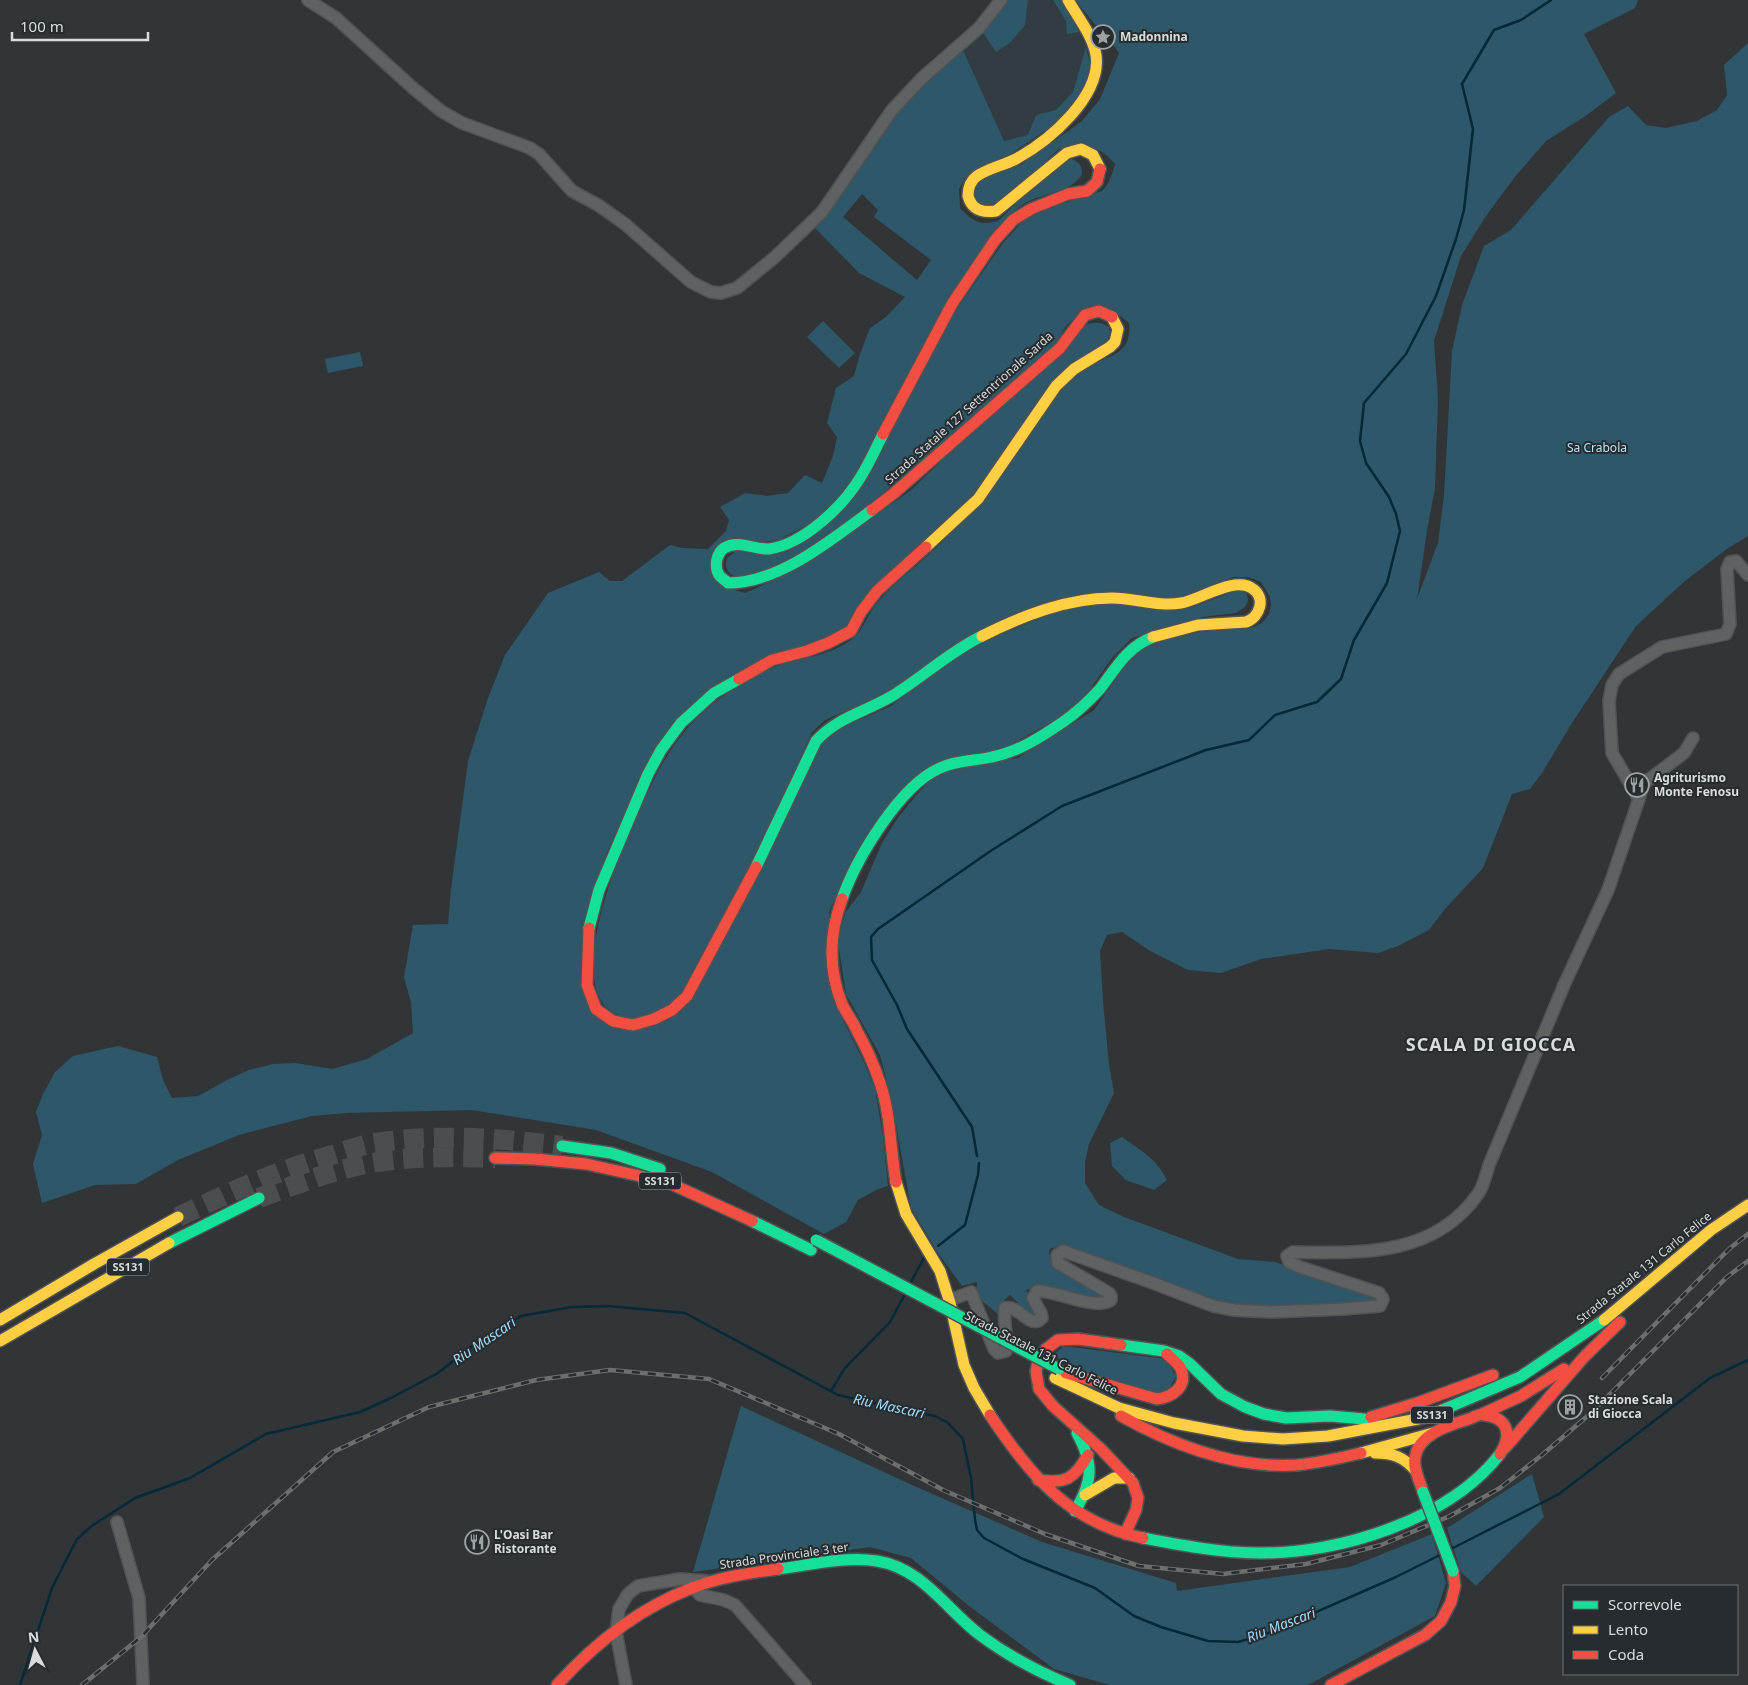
<svg xmlns="http://www.w3.org/2000/svg" width="1748" height="1685" viewBox="0 0 1748 1685" font-family="'Noto Sans',sans-serif">
<rect width="100%" height="100%" fill="#323537"/>
<polygon fill="#313d43" points="1003,0 1063,0 1086,47 1086,88 1009,155 962,48"/>
<g fill="#2e5769" fill-rule="evenodd">
<polygon points="1003,0 1028,0 1025,25 1011,42 996,52 982,31"/>
<polygon points="1053,0 1063,0 1079,32 1067,34 1066,21"/>
<path d="M1076,0H1638L1635,8L1584,34L1616,93L1587,115L1546,141L1514,178L1486,216L1461,256L1434,341L1438,399L1435,488L1427,531L1417,599L1438,543L1444,495L1452,351L1462,305L1484,246L1511,230L1609,117L1628,106L1646,125L1666,128L1697,121L1717,110L1727,95L1724,65L1748,43V536L1728,548L1685,581L1636,626L1572,723L1542,773L1530,789L1512,794L1483,868L1445,909L1429,930L1398,946L1378,953L1329,949L1261,959L1221,973L1188,970L1150,951L1122,932L1107,935L1100,951L1103,1001L1109,1064L1114,1093L1089,1144L1085,1162V1183L1099,1205L1124,1217L1238,1259L1275,1262L1368,1293L1375,1296L1376,1300L1372,1303L1310,1307H1244L1206,1301L1066,1247L1051,1248L1049,1251L1050,1257L1108,1298L1034,1288L1026,1290L1039,1314L1036,1317L1029,1314L1010,1295C1003,1300 1000,1307 999,1315L976,1296L977,1282L962,1286L938,1253L911,1208L891,1097L880,1055L846,994L838,942L845,913L861,892L882,843L897,819L917,794L932,779L951,768L1018,758L1094,710L1125,666L1139,650L1149,644L1199,632L1251,628L1262,623L1269,614L1271,605L1270,597L1261,582L1248,577H1233L1186,596L1037,608L888,692L825,720L812,732L752,865L682,992C679,996 676,1001 672,1004C665,1010 638,1019 630,1018C546,1008 630,827 650,788C660,765 675,742 691,724C714,700 744,679 775,667C800,658 829,656 851,640C864,630 867,615 877,603C900,576 931,557 954,529C995,481 1028,428 1069,381C1073,377 1076,372 1080,370C1103,356 1133,358 1129,323L1111,309L1083,310L1065,327L1056,345L956,433L829,537L766,572L736,577C727,573 724,567 727,558L736,551C784,559 787,555 825,526L961,303L1003,243L1022,222L1042,210L1102,191C1110,182 1112,175 1115,164C1099,145 1082,142 1059,149L1002,201L982,207L973,193L981,178L1021,165L1082,121L1100,99L1119,53C1106,34 1089,20 1076,0Z"/>
<path d="M1086,47L1090,63L1086,88L1052,126L1009,155L965,178L959,189L960,208C973,221 979,226 998,221L1056,165L1069,158C1075,160 1081,163 1082,170C1084,189 1039,194 1025,203C1016,209 1007,219 999,226L853,481L813,522L778,540L763,542L734,537L725,541L716,554L725,587L745,593L794,571L812,560L910,491L1081,327C1092,322 1098,321 1109,327L1110,333L1107,342L1075,363L974,498L847,627L706,692L630,802L607,852L587,910L596,1016L665,1021L823,739L842,725L864,718L891,706L942,667L989,639L1059,611L1103,603L1190,608L1238,590L1247,594L1248,601L1245,607L1236,613L1202,617L1132,638L1112,658L1086,695L1064,715L1003,749L967,755L888,810L855,854L829,912L843,1020L863,1060L875,1089L883,1136L888,1186L878,1189L858,1200L846,1222L824,1234L712,1172L596,1130L472,1110L347,1113L312,1116L239,1135L178,1160L136,1184L95,1185L42,1203L33,1164L42,1135L36,1112L43,1094L55,1072L73,1056L118,1046L157,1057L163,1080L172,1098L198,1096L227,1080L249,1070L273,1064L296,1063L332,1069L367,1059L413,1033L411,1003L404,977L413,925L448,924L451,889L468,761L488,698L505,655L548,593L599,572L610,581H622L670,545L682,548L708,549L726,531L729,520L720,507L745,493L767,496L788,493L805,475L822,483L833,456L837,437L827,423L836,388L854,376L860,354L870,328L886,317L905,297L859,273L814,227C848,194 868,151 897,113C915,89 940,68 962,48L1004,141L1028,135L1036,115L1056,110L1073,92ZM862,194L878,210L874,217L931,260L917,280L843,217Z"/>
<polygon points="823,321 855,353 839,368 807,337"/>
<polygon points="360,352 363,366 328,373 325,359"/>
<path d="M1122,1137C1140,1150 1157,1159 1167,1180L1154,1190L1126,1180L1112,1166L1110,1143Z"/>
<polygon points="1063,1347 1072,1347 1166,1359 1176,1376 1166,1395 1084,1374 1053,1355"/>
<polygon points="741,1406 912,1485 1042,1542 1176,1583 1177,1591 1350,1567 1432,1534 1446,1583 1435,1616 1308,1685 1110,1685 1054,1669 969,1606 911,1558 870,1547 693,1572"/>
<polygon points="1532,1474 1544,1517 1476,1586 1461,1572 1447,1528"/>
</g>
<g fill="none" stroke-linecap="round" stroke-linejoin="round">
<g stroke="#042938" stroke-width="2.5">
<polyline points="977,1156 972,1127 907,1029 897,1005 872,960 871,937 878,929 992,850 1062,806 1206,750 1249,740 1275,715 1317,702 1341,679 1354,640 1387,583 1400,531 1396,514 1389,497 1366,463 1360,441 1364,403 1406,354 1436,296 1456,239 1464,210 1473,129 1462,84 1494,30 1521,20 1551,0"/>
<polyline points="938,1246 965,1225 978,1175 979,1163"/>
<polyline points="911,1282 925,1256"/>
<polyline points="831,1391 845,1368 890,1322 904,1296"/>
<polyline points="1451,1549 1559,1494 1710,1378 1748,1360"/>
<polyline points="20,1685 52,1588 77,1539 93,1525 135,1498 190,1478 266,1434 360,1412 391,1398 438,1373 472,1346 521,1316 572,1307 608,1306 685,1313 838,1395 935,1416 948,1423 963,1439 971,1478 975,1520 977,1530 984,1538 1023,1559 1095,1588 1134,1616 1161,1627 1208,1641 1238,1642 1266,1634 1396,1577 1442,1554"/>
</g>
<g stroke="#4b4e50" stroke-width="20" stroke-dasharray="20 10" stroke-linecap="butt">
<path d="M259,1198C295,1185 335,1169 372,1163C413,1156 454,1157 495,1158"/>
<path d="M178,1217C228,1193 276,1171 329,1156C342,1152 356,1147 369,1144C435,1133 497,1138 562,1146"/>
</g>
<g stroke="#505254" stroke-width="14">
<g id="street">
<polyline points="308,0 336,18 413,88 441,111 462,123 530,148 539,154 572,191 598,205 625,224 691,282 711,292 721,293 737,288 775,257 822,212 892,110 922,78 979,28 1001,0"/>
<polyline points="1693,738 1684,753 1643,784 1639,799 1612,753 1609,701 1612,685 1619,674 1662,647 1726,634 1730,624 1727,569 1730,562 1736,561 1748,575"/>
<path d="M950,1300L971,1292L994,1349L998,1353L1006,1351C1008,1336 1003,1322 1005,1308C1019,1304 1030,1331 1042,1318L1041,1313L1033,1298L1037,1291C1054,1290 1097,1311 1111,1300V1296L1109,1293L1058,1263L1057,1255L1063,1251L1153,1283L1213,1306L1234,1310L1271,1312L1343,1309L1380,1306L1383,1299L1379,1293L1300,1267L1289,1262L1287,1256L1293,1252C1361,1253 1434,1257 1478,1194C1484,1186 1486,1174 1489,1165L1564,985L1608,890L1639,799"/>
<polyline points="117,1522 139,1598 143,1685"/>
<polyline points="694,1588 700,1595 724,1600 735,1605 805,1685"/>
<polyline points="626,1685 616,1632 619,1609 628,1594 638,1586 680,1579 707,1581"/>
</g>
</g>
<g stroke="#505254" stroke-width="14">
<g id="fast">
<path d="M872,510C832,539 780,583 728,583C726,581 721,578 719,575C714,567 716,554 724,548C739,539 754,550 769,549C804,544 843,506 860,478C869,464 876,448 883,434"/>
<path d="M756,867L816,741C838,717 865,712 892,696C923,677 949,652 982,636"/>
<path d="M842,899C856,859 900,785 940,768C956,760 975,761 992,757C1018,752 1041,737 1063,722C1076,713 1089,701 1100,689C1116,668 1127,647 1153,637"/>
<polyline points="589,928 599,890 648,774 661,750 681,723 714,693 739,679"/>
<polyline points="562,1146 611,1153 660,1169"/>
<polyline points="752,1221 811,1250"/>
<polyline points="169,1243 259,1198"/>
<polyline points="1121,1345 1164,1351 1179,1356 1189,1363 1221,1394 1245,1407 1264,1414 1286,1418 1330,1416 1364,1419"/>
<polyline points="1440,1411 1520,1377 1604,1320"/>
<path d="M1075,1511C1093,1481 1094,1464 1077,1433"/>
<path d="M1143,1538C1180,1545 1221,1553 1259,1553C1340,1554 1450,1519 1500,1454"/>
<path d="M778,1569C810,1565 844,1556 877,1561C922,1568 946,1609 980,1635C1008,1656 1038,1672 1070,1685"/>
</g>
</g>
<g stroke="#505254" stroke-width="14">
<g id="slow">
<path d="M1068,0C1077,16 1093,36 1096,55C1102,96 1049,141 1016,159C1004,165 987,169 977,176C970,181 968,189 968,196C972,210 982,213 996,211L1067,153L1081,149L1093,155L1100,169"/>
<polyline points="926,547 978,499 1056,386 1074,369 1110,347 1115,342 1118,329 1112,317"/>
<path d="M982,636C1022,616 1067,598 1112,598C1135,598 1158,607 1181,603C1200,600 1235,575 1253,589C1266,598 1260,617 1246,622L1198,625L1153,637"/>
<polyline points="896,1182 906,1214 940,1271 950,1303 964,1365 974,1388 990,1415"/>
<polyline points="0,1320 94,1264 178,1217"/>
<polyline points="1604,1320 1711,1230 1748,1205"/>
<polyline points="0,1341 169,1243"/>
<polyline points="1055,1378 1119,1408 1174,1423 1243,1436 1283,1439 1328,1436 1423,1418 1440,1411"/>
<polyline points="1361,1453 1433,1433"/>
<path d="M1375,1453C1393,1453 1404,1457 1416,1471"/>
<polyline points="1085,1495 1114,1478 1129,1478"/>
</g>
</g>
<g stroke="#505254" stroke-width="14">
<g id="jam">
<polyline points="883,434 952,304 995,240 1013,220 1031,209 1068,194 1087,191 1097,182 1100,169"/>
<polyline points="872,510 893,494 1060,348 1085,315 1099,311 1112,317"/>
<polyline points="739,679 772,660 807,651 828,643 851,631 861,612 877,591 926,547"/>
<path d="M842,899C829,934 828,969 842,1004C846,1013 853,1021 857,1031C866,1047 874,1065 880,1083C891,1115 890,1149 896,1182"/>
<polyline points="589,928 587,985 596,1009 613,1021 633,1025 654,1019 672,1010 687,996 756,867"/>
<polyline points="495,1158 535,1159 586,1164 667,1182 752,1221"/>
<polyline points="1121,1345 1078,1339 1058,1340 1046,1349 1039,1358 1036,1371 1039,1389 1053,1406 1101,1449 1133,1483 1138,1498 1136,1510 1125,1534"/>
<path d="M1066,1373L1157,1399C1172,1397 1188,1387 1181,1369C1178,1363 1172,1359 1167,1354"/>
<polyline points="1482,1414 1521,1396 1564,1369"/>
<path d="M990,1415C1029,1474 1069,1523 1143,1538"/>
<path d="M1121,1416C1173,1445 1236,1469 1297,1465C1318,1463 1340,1458 1361,1453"/>
<polyline points="1371,1417 1420,1402 1493,1375"/>
<polyline points="1505,1448 1585,1356 1620,1322"/>
<path d="M1038,1480C1066,1484 1074,1479 1088,1455"/>
<path d="M1423,1492C1420,1481 1413,1469 1415,1458C1418,1434 1450,1425 1469,1419C1474,1417 1479,1414 1484,1415C1509,1418 1512,1435 1500,1454"/>
<path d="M557,1685C594,1644 640,1608 692,1588C720,1577 749,1573 778,1569"/>
<polyline points="1331,1685 1425,1635 1441,1621 1451,1602 1455,1586 1453,1571"/>
</g>
</g>
<use href="#street" stroke="#5f6263" stroke-width="11"/>
<use href="#fast" stroke="#16e098" stroke-width="11"/>
<use href="#slow" stroke="#ffcf43" stroke-width="11"/>
<use href="#jam" stroke="#f24e42" stroke-width="11"/>
<g stroke="#6d6f6f" stroke-width="4.5">
<g id="rail">
<polyline points="1602,1378 1729,1249 1748,1234"/>
<polyline points="82,1685 141,1637 212,1560 333,1452 429,1407 536,1380 610,1370 709,1379 839,1434 943,1490 1045,1534 1139,1566 1223,1574 1306,1564 1381,1545 1450,1516 1500,1488 1542,1455 1591,1413 1727,1277 1748,1261"/>
</g>
</g>
<use href="#rail" stroke="#262c2f" stroke-width="2.5" stroke-dasharray="8" stroke-linecap="butt"/>
<g stroke="#505254" stroke-width="14" stroke-linecap="butt">
<g id="fast-bridge">
<polyline points="816,1240 1059,1369"/>
<polyline points="1423,1492 1453,1571"/>
</g>
</g>
<use href="#fast-bridge" stroke="#16e098" stroke-width="11"/>
</g>
<defs>
<g id="sight-ring" transform="scale(1.25)"><circle r="9.5" fill="#262c2f" stroke="#9ea2a4" stroke-width="1.5"/><path d="M0-6L1.8-2.2L6-1.7L2.9 1.2L3.7 5.4L0 3.3L-3.7 5.4L-2.9 1.2L-6-1.7L-1.8-2.2Z" fill="#9ea2a4"/></g>
<g id="restaurant-ring" transform="scale(1.25)"><circle r="9.5" fill="#262c2f" stroke="#9ea2a4" stroke-width="1.5"/><path d="M-5-6h1v4h1v-4h1v4h1v-4h1v5L-1.5 .5V6h-2V.5L-5-1ZM5-6V6H3V1.5H1.5Q1.5-4 5-6Z" fill="#9ea2a4"/></g>
<g id="building-ring" transform="scale(1.25)"><circle r="9.5" fill="#262c2f" stroke="#9ea2a4" stroke-width="1.5"/><path d="M-4-6H4V6H1V3H-1V6H-4ZM-2.5-4.3h1.7v1.8h-1.7ZM.8-4.3h1.7v1.8H.8ZM-2.5-1h1.7V.8h-1.7ZM.8-1h1.7V.8H.8Z" fill="#9ea2a4"/></g>
</defs>
<g fill-rule="evenodd">
<use href="#sight-ring" x="1103" y="37"/>
<use href="#restaurant-ring" x="1637" y="785"/>
<use href="#building-ring" x="1570" y="1407"/>
<use href="#restaurant-ring" x="477" y="1542"/>
</g>
<g text-anchor="middle" stroke-width="4" stroke-linejoin="round" paint-order="stroke">
<g fill="#262c2f" stroke="#a3a7aa" stroke-width="1">
<rect x="639" y="1172.5" width="42" height="17" rx="4"/>
<rect x="107" y="1258.5" width="42" height="17" rx="4"/>
<rect x="1411" y="1406.5" width="42" height="17" rx="4"/>
</g>
<g font-size="11" font-weight="bold" fill="#d8dcde">
<text x="660" y="1185">SS131</text>
<text x="128" y="1271">SS131</text>
<text x="1432" y="1419">SS131</text>
</g>
<g font-size="12" font-weight="bold" fill="#d8dcde" stroke="#262c2f" text-anchor="start">
<text x="1120" y="41">Madonnina</text>
<text x="1654" y="782">Agriturismo<tspan x="1654" dy="14">Monte Fenosu</tspan></text>
<text x="1588" y="1404">Stazione Scala<tspan x="1588" dy="14">di Giocca</tspan></text>
<text x="494" y="1539">L'Oasi Bar<tspan x="494" dy="14">Ristorante</tspan></text>
</g>
<g font-size="12" fill="#d8dcde" stroke="#262c2f">
<text transform="translate(969 408) rotate(-42)" y="4">Strada Statale 127 Settentrionale Sarda</text>
<text transform="translate(1644 1268) rotate(-39)" y="4">Strada Statale 131 Carlo Felice</text>
<text transform="translate(1041 1353) rotate(27)" y="4">Strada Statale 131 Carlo Felice</text>
<text transform="translate(784 1556) rotate(-8)" y="4">Strada Provinciale 3 ter</text>
</g>
<g font-size="12" fill="#bae1f4" stroke="#262c2f">
<text x="1597" y="452">Sa Crabola</text>
</g>
<g font-size="14" font-style="italic" fill="#a1dbf9" stroke="#262c2f">
<text transform="translate(484 1341) rotate(-34)" y="5">Riu Mascari</text>
<text transform="translate(889 1406) rotate(12)" y="5">Riu Mascari</text>
<text transform="translate(1281 1625) rotate(-21)" y="5">Riu Mascari</text>
</g>
<g font-size="18" font-weight="bold" letter-spacing="1" fill="#d8dcde" stroke="#262c2f">
<text x="1491" y="1051">SCALA DI GIOCCA</text>
</g>
</g>
<rect x="1563" y="1585" width="175" height="90" fill="#262c2f" stroke="#6d7275"/>
<rect x="1573" y="1601" width="25" height="8" fill="#16e098" stroke="#6d7275"/>
<text x="1608" y="1610" font-size="15" fill="#d8dcde">Scorrevole</text>
<rect x="1573" y="1626" width="25" height="8" fill="#ffcf43" stroke="#6d7275"/>
<text x="1608" y="1635" font-size="15" fill="#d8dcde">Lento</text>
<rect x="1573" y="1651" width="25" height="8" fill="#f24e42" stroke="#6d7275"/>
<text x="1608" y="1660" font-size="15" fill="#d8dcde">Coda</text>
<g transform="translate(35 1650) rotate(354)" stroke="#262c2f" stroke-width="4" paint-order="stroke">
<path d="M0-4L9 19L0 12L-9 19Z" fill="#d8dcde"/>
<text y="-8" font-size="14" font-weight="bold" text-anchor="middle" fill="#d8dcde">N</text>
</g>
<path d="M12 32v8h136v-8" fill="none" stroke="#d8dcde" stroke-width="2.5"/>
<text x="20" y="32" font-size="15" fill="#d8dcde" stroke="#262c2f" stroke-width="4" paint-order="stroke">100 m</text>
</svg>
